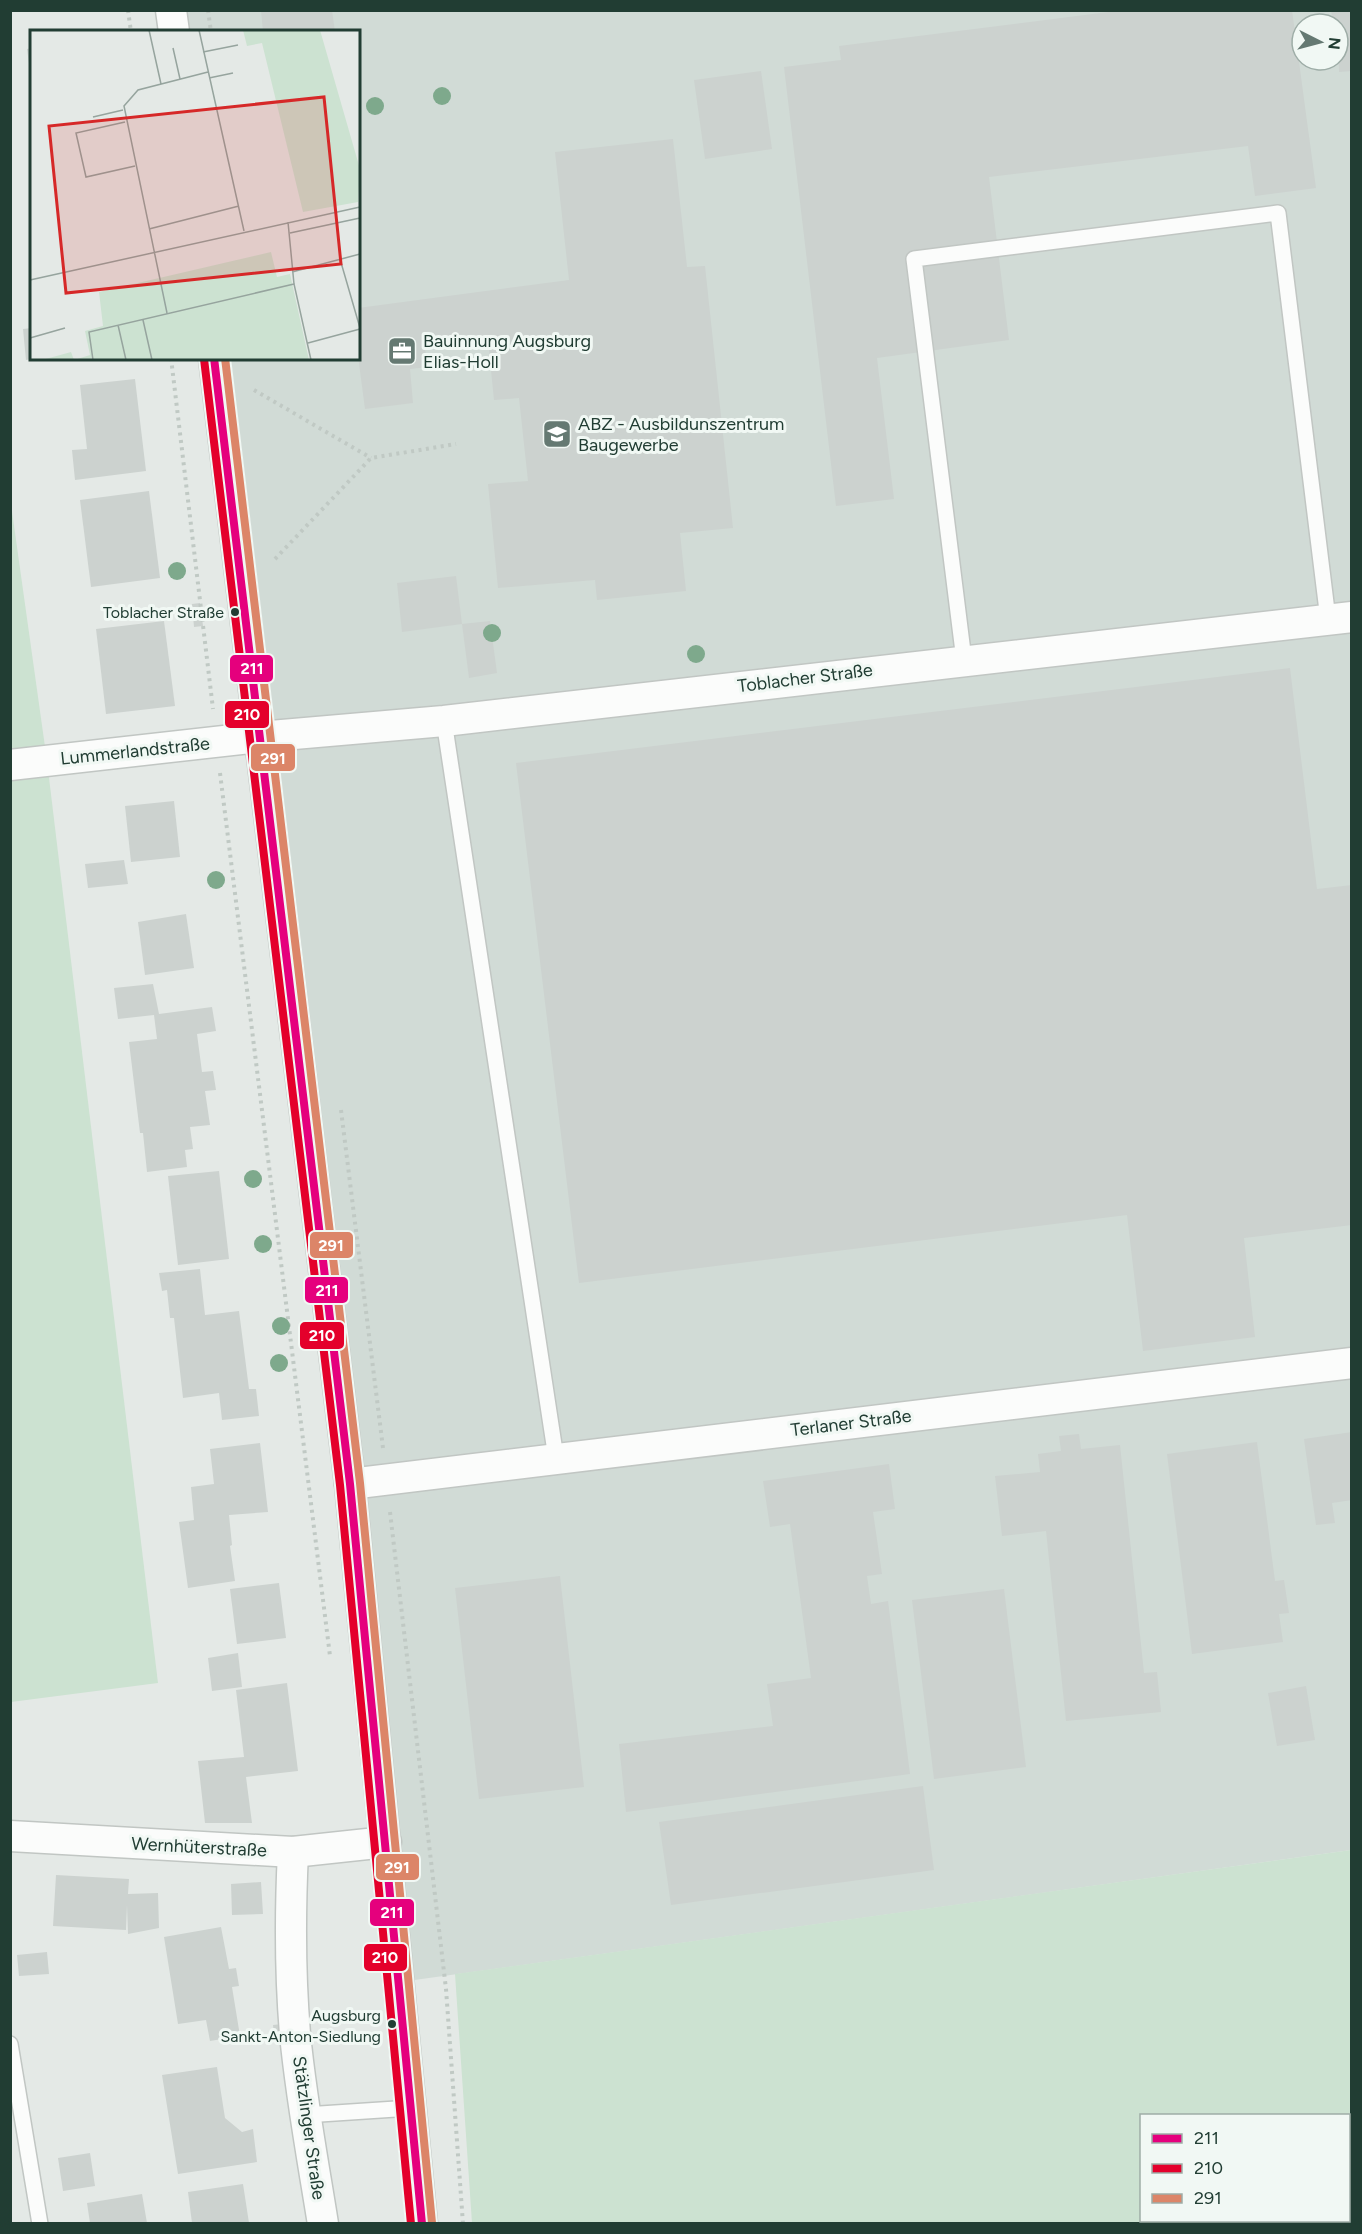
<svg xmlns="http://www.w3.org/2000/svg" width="1362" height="2234" viewBox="0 0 1362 2234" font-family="Figtree,sans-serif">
<rect width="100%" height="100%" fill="#e4e9e6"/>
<path fill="#d1dbd6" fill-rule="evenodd" d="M171,11H1351V1850L400,1982L214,359L358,358V32L174,31ZM1302,24H1338V60H1302Z"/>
<g fill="#cce2d1" fill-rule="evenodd">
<polygon points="10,497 47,761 158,1683 11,1702"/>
<path d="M1351,1850V2223H472L455,1974ZM1142,2116H1348V2220H1142Z"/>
</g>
<g fill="#ccd2cf">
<polygon points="261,10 332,10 335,32 263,32"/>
<polygon points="1124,10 1292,10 1316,188 1255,196 1248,146 989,177 1009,340 877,358 894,499 836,506 784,67 841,60 839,46"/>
<polygon points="1331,10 1352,10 1352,71 1339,72 1338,24 1333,24"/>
<polygon points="32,48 32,69 30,70 27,49"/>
<polygon points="761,71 772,149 705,159 694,80"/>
<polygon points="673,139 687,267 705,266 733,528 680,533 686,591 597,600 595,580 498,588 488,484 528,481 519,398 494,400 488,340 425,349 428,367 410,369 413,403 365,409 358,356 358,308 569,280 555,152"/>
<polygon points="32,328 32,359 26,360 23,329"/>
<polygon points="135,379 146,471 75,480 72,450 87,449 80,385"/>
<polygon points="149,491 160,578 91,587 80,500"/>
<polygon points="456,576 462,624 402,632 397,583"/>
<polygon points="200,603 203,626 194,627 192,604"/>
<polygon points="164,621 175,706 106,714 96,629"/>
<polygon points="490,621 497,673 469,678 462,624"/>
<polygon points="1290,668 1317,889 1352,885 1352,1225 1244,1238 1255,1337 1143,1351 1127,1215 579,1283 516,763"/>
<polygon points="174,801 180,857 131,862 125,806"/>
<polygon points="124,860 128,884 88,888 85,864"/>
<polygon points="186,914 194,968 145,975 138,922"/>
<polygon points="153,984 159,1014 212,1007 216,1031 197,1034 202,1072 213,1071 216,1090 205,1091 210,1125 190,1127 193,1149 185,1150 187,1167 147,1172 143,1133 140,1133 129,1042 157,1039 154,1015 118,1019 114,988"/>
<polygon points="219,1171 229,1259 178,1265 168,1176"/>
<polygon points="200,1269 205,1315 239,1311 249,1389 256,1389 259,1416 222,1420 219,1393 183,1398 174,1318 170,1318 167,1290 162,1291 159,1273"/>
<polygon points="1352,1432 1352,1500 1332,1503 1335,1523 1316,1525 1304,1439"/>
<polygon points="1079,1434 1081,1449 1120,1445 1144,1673 1157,1672 1161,1712 1066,1721 1046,1531 1002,1536 995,1476 1040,1472 1038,1454 1061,1451 1059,1436"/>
<polygon points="1257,1442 1275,1581 1284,1580 1289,1613 1279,1614 1283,1642 1192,1654 1167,1454"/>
<polygon points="260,1443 268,1512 229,1515 232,1545 230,1546 235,1581 188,1588 179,1522 194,1520 191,1487 214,1484 210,1449"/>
<polygon points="889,1464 895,1509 873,1512 882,1574 867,1576 871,1604 888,1601 910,1774 626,1812 619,1744 773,1726 767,1684 811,1678 790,1524 770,1527 763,1481"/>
<polygon points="560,1576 584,1787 479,1799 455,1588"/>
<polygon points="279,1583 286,1638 237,1644 230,1589"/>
<polygon points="1004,1589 1026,1767 934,1779 912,1600"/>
<polygon points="238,1653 242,1687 212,1691 208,1658"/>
<polygon points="287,1683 298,1771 246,1777 252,1823 205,1823 198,1761 244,1757 236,1690"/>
<polygon points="1306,1686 1315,1740 1277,1746 1268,1693"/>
<polygon points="923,1786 934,1870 671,1905 659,1822"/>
<polygon points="56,1875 129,1879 128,1894 158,1893 159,1928 128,1934 127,1905 126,1930 53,1926"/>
<polygon points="261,1882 263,1914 232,1915 231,1884"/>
<polygon points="221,1927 229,1969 236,1968 239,1986 232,1987 240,2036 210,2041 206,2020 178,2024 164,1937"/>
<polygon points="47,1952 49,1974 19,1976 17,1955"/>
<polygon points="282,2024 284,2043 275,2044 273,2025"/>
<polygon points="217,2067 225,2118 242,2132 253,2129 257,2162 178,2174 162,2075"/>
<polygon points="90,2153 95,2186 63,2191 58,2158"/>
<polygon points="243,2184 249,2223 192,2223 188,2192"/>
<polygon points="142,2194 147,2223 90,2223 87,2203"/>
</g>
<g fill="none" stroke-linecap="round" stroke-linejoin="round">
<g stroke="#c1c6c3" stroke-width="18">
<g id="lane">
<polyline points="964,660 914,259 1278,213 1328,619"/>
<polyline points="444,721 556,1458"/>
<polyline points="10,2044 40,2224"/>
<polyline points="305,2115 411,2108"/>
</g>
</g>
<g stroke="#c1c6c3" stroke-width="33">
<g id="street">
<polyline points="171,10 174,32"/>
<polyline points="214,358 350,1484 422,2224"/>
<polyline points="10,765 259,737 444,721 1352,617"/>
<polyline points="350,1484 1352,1363"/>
<polyline points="10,1836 293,1852 386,1842"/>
<path d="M293,1852C290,1913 290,1974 295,2034C301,2098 313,2161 323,2224"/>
</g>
</g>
<g stroke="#c0c9c4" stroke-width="4" stroke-dasharray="3 4.5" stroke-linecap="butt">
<polyline points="128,10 131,32"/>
<polyline points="208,10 211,32"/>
<polyline points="171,358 213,709"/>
<polyline points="254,390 371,458"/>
<polyline points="275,559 371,458 456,444"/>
<polyline points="220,773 330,1656"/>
<polyline points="341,1110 383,1448"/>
<polyline points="390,1512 446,1989 463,2224"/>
</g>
<use href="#lane" stroke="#fbfcfb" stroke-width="15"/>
<use href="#street" stroke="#fbfcfb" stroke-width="30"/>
<g stroke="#f1f8f4" stroke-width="12">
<polyline id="bus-1" points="214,358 350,1484 422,2224"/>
</g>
<g stroke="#f1f8f4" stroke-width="12">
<polyline id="bus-2" points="204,359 340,1485 411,2224"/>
</g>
<g stroke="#f1f8f4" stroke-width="12">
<polyline id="bus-3" points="225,358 360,1483 432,2223"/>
</g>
<use href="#bus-1" stroke="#e5007d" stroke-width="8"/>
<use href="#bus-2" stroke="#e4002b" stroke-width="8"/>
<use href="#bus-3" stroke="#dc8568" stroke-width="8"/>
</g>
<g fill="#7ea98c">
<circle cx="442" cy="96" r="9"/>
<circle cx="375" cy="106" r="9"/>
<circle cx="177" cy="571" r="9"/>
<circle cx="492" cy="633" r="9"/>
<circle cx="696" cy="654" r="9"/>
<circle cx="216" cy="880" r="9"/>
<circle cx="253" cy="1179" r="9"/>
<circle cx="263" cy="1244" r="9"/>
<circle cx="281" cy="1326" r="9"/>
<circle cx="279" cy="1363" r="9"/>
</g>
<defs>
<g id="office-square" transform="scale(1.5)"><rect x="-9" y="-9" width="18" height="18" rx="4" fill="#657972" stroke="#f1f8f4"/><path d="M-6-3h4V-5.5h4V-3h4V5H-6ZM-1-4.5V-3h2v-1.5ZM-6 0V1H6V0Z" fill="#fff"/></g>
<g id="school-square" transform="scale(1.5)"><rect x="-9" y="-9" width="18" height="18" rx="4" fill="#657972" stroke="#f1f8f4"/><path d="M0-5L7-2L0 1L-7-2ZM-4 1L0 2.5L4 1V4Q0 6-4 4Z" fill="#fff"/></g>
</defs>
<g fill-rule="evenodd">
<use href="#office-square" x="402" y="351"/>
<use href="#school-square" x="557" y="434"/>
</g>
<g fill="#213d33" stroke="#f1f8f4" stroke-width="2">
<circle cx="235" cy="612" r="5"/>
<circle cx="392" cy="2024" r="5"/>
</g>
<g text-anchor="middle" stroke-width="6" stroke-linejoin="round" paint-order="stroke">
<g font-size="16" fill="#213d33" stroke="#f1f8f4" text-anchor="end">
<text x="224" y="618">Toblacher Straße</text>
<text x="381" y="2021">Augsburg<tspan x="381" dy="21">Sankt-Anton-Siedlung</tspan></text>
</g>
<g font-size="18" fill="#213d33" stroke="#f1f8f4" text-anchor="start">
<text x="423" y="347">Bauinnung Augsburg<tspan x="423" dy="21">Elias-Holl</tspan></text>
<text x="578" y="430">ABZ - Ausbildunszentrum<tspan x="578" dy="21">Baugewerbe</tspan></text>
</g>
<g font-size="18" fill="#213d33" stroke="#f1f8f4">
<text transform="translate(805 678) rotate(-7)" y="6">Toblacher Straße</text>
<text transform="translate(135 751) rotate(-6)" y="6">Lummerlandstraße</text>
<text transform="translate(851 1423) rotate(-7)" y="6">Terlaner Straße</text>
<text transform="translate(199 1847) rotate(3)" y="6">Wernhüterstraße</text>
<text transform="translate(309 2128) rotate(82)" y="6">Stätzlinger Straße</text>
</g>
</g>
<g transform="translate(30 30)">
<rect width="330" height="330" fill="#e4e9e6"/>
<path d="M213,0H290L330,139L328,172L273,182L232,13L217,16ZM241,222L247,247L260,244L279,330H12L41,322L44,330L60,325L55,301L73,296L69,262Z" fill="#cce2d1"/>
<path fill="none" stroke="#96a49e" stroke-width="1.5" d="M119,0L131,54M169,0L214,201M143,18L150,49M173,22L208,15M179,48L203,43M63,87L93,80M95,92L46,103L56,147L105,136M258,192L264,254L281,330M119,199L209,176M260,203L330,188M310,229L330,298M262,242L330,224M0,250L330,177M137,283L94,76L108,60L178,42M113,290L122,330M88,295L96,330M0,308L35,298M278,313L330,299M63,330L59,302L264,254"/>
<path fill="#d62828" fill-opacity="0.15" stroke="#d62828" stroke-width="3" d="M294,67L311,234L36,263L19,96Z"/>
<rect width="330" height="330" fill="none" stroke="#213d33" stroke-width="3"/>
</g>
<g stroke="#f1f8f4" stroke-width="2">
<rect x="229" y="654" width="45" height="29" rx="6" fill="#e5007d"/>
<rect x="224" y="700" width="46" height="29" rx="6" fill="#e4002b"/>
<rect x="250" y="743" width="46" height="29" rx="6" fill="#dc8568"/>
<rect x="309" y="1231" width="45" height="28" rx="6" fill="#dc8568"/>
<rect x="304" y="1276" width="45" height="28" rx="6" fill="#e5007d"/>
<rect x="299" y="1321" width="46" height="29" rx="6" fill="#e4002b"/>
<rect x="375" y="1853" width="45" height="28" rx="6" fill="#dc8568"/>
<rect x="369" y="1898" width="46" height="29" rx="6" fill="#e5007d"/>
<rect x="363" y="1943" width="45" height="29" rx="6" fill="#e4002b"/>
</g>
<g font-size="16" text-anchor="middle" font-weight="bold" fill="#fff">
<text x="252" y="674">211</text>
<text x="247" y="720">210</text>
<text x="273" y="764">291</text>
<text x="331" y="1251">291</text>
<text x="327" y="1296">211</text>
<text x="322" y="1341">210</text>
<text x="397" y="1873">291</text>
<text x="392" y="1918">211</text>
<text x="385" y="1963">210</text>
</g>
<rect width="1362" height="2234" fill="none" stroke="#213d33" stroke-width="24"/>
<rect x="1140" y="2114" width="210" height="108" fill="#f1f8f4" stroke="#9eada7" stroke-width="1.5"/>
<rect x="1152" y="2134" width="30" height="9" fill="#e5007d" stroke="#9eada7" stroke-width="1.5"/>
<text x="1194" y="2144" font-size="18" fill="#213d33">211</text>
<rect x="1152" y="2164" width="30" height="9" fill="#e4002b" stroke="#9eada7" stroke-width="1.5"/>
<text x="1194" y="2174" font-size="18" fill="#213d33">210</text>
<rect x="1152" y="2194" width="30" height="9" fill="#dc8568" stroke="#9eada7" stroke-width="1.5"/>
<text x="1194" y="2204" font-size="18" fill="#213d33">291</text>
<g transform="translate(1320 42) rotate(96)"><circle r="28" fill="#f1f8f4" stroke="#9eada7" stroke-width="1.5"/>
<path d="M0-4.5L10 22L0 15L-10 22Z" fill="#657972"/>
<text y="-9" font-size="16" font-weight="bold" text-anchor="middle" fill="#213d33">N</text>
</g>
</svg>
